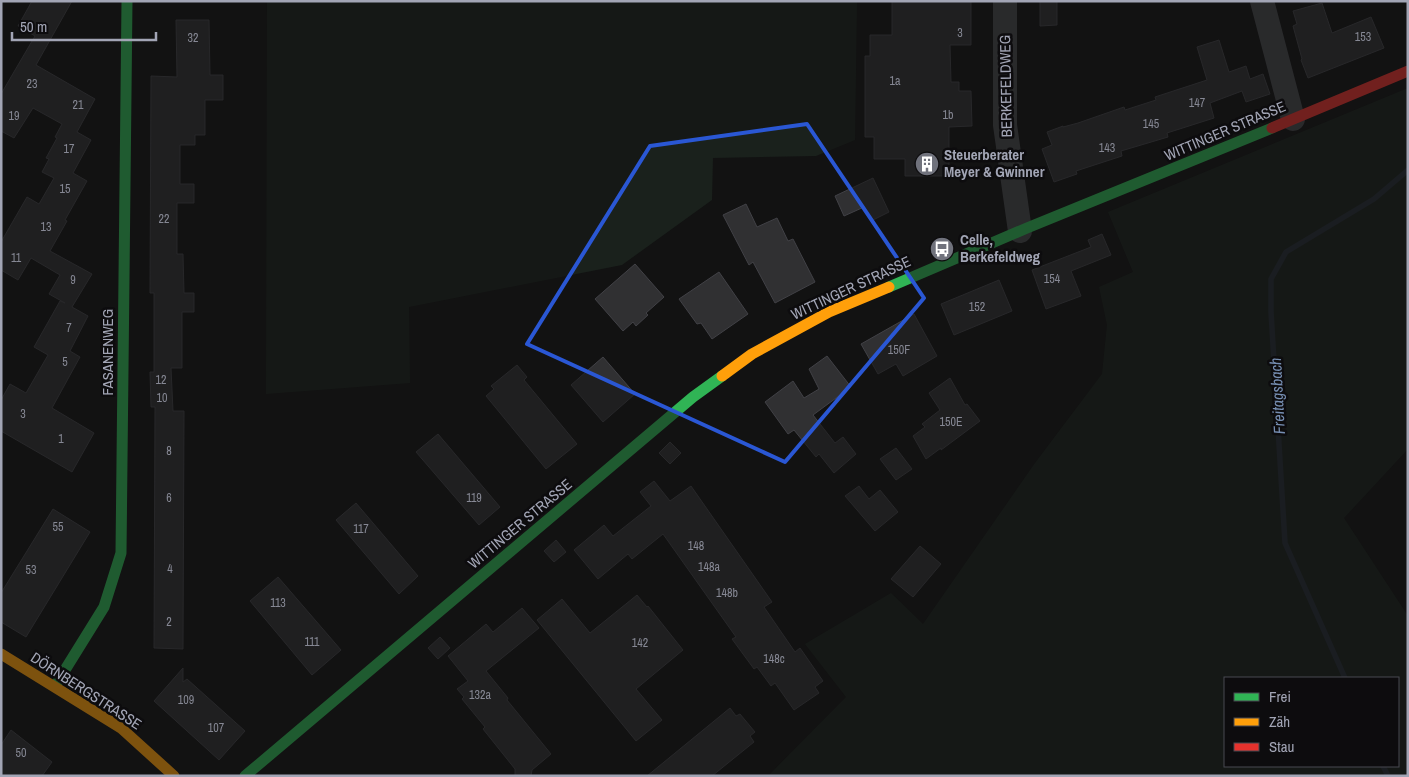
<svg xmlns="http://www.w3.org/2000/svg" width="1409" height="777" viewBox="0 0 1409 777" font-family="'Archivo Narrow',sans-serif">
<rect width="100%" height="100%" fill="#121212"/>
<g fill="#1a211c" fill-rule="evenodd">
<polygon points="267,1 857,1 855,140 816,156 713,158 712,200 622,265 409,307 410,383 266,394"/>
<path d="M1408,88V449L1344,518L1408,616V776H768L846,697L805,644L891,593L923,624L1035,463L1102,374L1107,325L1099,287L1133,272L1108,212ZM1225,678H1398V766H1225Z"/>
</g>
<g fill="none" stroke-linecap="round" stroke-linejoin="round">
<g stroke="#252b34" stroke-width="5.5">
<polyline points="1345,678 1285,543 1271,312 1271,279 1286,252 1374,199 1408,170"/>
<polyline points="1383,766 1388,776"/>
</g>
</g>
<g fill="#303032" stroke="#414146">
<polygon points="32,1 72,1 36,65 95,99 77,132 91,140 73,173 87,181 65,220 67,221 50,251 92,274 72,307 88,316 70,351 80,357 52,408 94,433 72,472 1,431 1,400 10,384 26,393 48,355 34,347 60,301 65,303 49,294 60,275 31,258 18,280 1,270 1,242 27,197 39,204 54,178 42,172 49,159 46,158 57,138 55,137 62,124 33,108 14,138 1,131 1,94 35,36 18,26"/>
<polygon points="892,1 971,1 971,45 950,45 951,82 959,82 959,91 971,91 972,126 949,127 949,176 905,176 905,159 874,159 874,137 865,137 865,56 870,56 870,35 892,35"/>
<polygon points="1040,1 1057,1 1057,25 1040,26"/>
<polygon points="1322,3 1332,33 1371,17 1384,48 1308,78 1301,60 1302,59 1293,26 1297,24 1293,11"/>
<polygon points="176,20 209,20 210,75 223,75 223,100 205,100 205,135 195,135 195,145 180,145 180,184 194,184 194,203 177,203 177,254 183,254 184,293 194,293 194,312 182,312 182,368 171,368 173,411 184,411 183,649 154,648 155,407 151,407 150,372 154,372 154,293 150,293 151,76 177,77"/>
<polygon points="1219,40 1229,72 1246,66 1250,79 1263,74 1270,94 1246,102 1242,91 1210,103 1214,118 1167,133 1168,137 1121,151 1122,156 1076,171 1077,174 1054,182 1042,149 1052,145 1047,132 1063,126 1063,127 1078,123 1124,107 1125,110 1156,100 1155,97 1207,80 1197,47"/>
<polygon points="873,178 889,212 871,221 864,207 844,216 835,196"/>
<polygon points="746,204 757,227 777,218 788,241 793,239 815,282 775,303 753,262 749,265 723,215"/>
<polygon points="1102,234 1111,255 1071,271 1081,296 1046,309 1032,270 1091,247 1088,240"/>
<polygon points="635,264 664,297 646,313 648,315 636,326 633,322 623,331 595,299"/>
<polygon points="719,272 748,314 712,339 701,323 697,324 679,299"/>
<polygon points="999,280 1012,311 954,335 941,304"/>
<polygon points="914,314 937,356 903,376 896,364 878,374 861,344"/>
<polygon points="827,356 851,387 813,415 835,443 843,437 856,454 834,473 819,454 816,457 794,430 788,434 765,402 793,381 804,398 819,389 809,369"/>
<polygon points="603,357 635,394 603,422 571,385"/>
<polygon points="517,365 527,377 524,380 577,444 546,469 486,396 494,389 491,386"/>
<polygon points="950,378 965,405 967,404 980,421 941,450 941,448 926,459 913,436 925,427 922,424 940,410 929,393"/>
<polygon points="438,434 500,507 479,525 416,452"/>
<polygon points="670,442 681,453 670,464 659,453"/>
<polygon points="896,448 912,469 896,480 880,459"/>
<polygon points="654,481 670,501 691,486 772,602 764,607 795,652 800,648 823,681 815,687 819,693 794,710 775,683 771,686 757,667 754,669 732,639 736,637 663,534 632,559 628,554 598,579 574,550 604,525 613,536 651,506 640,492"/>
<polygon points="859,486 869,499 880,490 898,512 875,531 845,496"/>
<polygon points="356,503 418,576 399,594 336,520"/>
<polygon points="53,509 90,532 26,637 1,622 1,593"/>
<polygon points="556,540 566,552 554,562 544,551"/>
<polygon points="920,546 941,564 913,597 891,579"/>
<polygon points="278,577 341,650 312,675 250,601"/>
<polygon points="637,595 647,607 648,606 683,650 636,689 662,720 636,741 537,620 562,599 590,633"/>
<polygon points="522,608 539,628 486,671 508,698 507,700 551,754 532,770 531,776 515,776 515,769 483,729 485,727 462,699 464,697 457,689 468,681 448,656 486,624 493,632"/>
<polygon points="440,637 450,648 438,659 428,648"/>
<polygon points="183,668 183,682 187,679 245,731 219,760 154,701"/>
<polygon points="730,708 736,716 740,714 755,732 750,736 754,742 712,776 647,776"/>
<polygon points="11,730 52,762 42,776 1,776 1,745"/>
</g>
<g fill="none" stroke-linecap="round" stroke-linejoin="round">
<g stroke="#46474b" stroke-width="24">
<polyline points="1005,1 1005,125 1020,231"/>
<polyline points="1262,1 1293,119"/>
</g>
<g stroke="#30b455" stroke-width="11">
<polyline points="889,287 1027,228 1272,128"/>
<polyline points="55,686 104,607 121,553 127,1"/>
<polyline points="245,776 693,397 722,376"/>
</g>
<g stroke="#ff9f0a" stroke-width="11">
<polyline points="722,376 752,354 829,312 889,287"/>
<polyline points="1,654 121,728 174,776"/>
</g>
<polyline stroke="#e5322d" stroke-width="11" points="1272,128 1408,71"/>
</g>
<path d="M0 0H1409V777H0ZM807,124L924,298L785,462L527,344L650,146Z" fill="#121212" fill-opacity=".55" fill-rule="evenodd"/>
<path fill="none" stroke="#2a57d4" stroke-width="4" stroke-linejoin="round" d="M807,124L924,298L785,462L527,344L650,146Z"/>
<defs>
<g id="building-disc" transform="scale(1.25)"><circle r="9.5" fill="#70727c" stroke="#0d0c0e"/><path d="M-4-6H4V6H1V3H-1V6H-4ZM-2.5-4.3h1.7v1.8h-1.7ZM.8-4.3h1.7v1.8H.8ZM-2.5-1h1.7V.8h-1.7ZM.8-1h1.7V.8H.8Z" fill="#fff"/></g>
<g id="bus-disc" transform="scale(1.25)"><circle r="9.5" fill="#70727c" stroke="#0d0c0e"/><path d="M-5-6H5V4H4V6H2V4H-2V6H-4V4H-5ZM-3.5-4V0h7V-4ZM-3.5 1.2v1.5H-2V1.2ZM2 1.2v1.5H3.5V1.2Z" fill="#fff"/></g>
</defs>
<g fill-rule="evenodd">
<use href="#building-disc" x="927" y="164"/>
<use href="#bus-disc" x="942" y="249"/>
</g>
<g text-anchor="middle" stroke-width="5" stroke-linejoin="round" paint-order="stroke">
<g font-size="12" fill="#868894">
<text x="960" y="37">3</text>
<text x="1363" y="41">153</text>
<text x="193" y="42">32</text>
<text x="895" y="85">1a</text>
<text x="32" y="88">23</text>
<text x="1197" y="107">147</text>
<text x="78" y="109">21</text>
<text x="948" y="119">1b</text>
<text x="14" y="120">19</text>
<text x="1151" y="128">145</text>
<text x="1107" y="152">143</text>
<text x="69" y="153">17</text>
<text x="65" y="193">15</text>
<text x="164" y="223">22</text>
<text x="46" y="231">13</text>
<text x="16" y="262">11</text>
<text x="1052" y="283">154</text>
<text x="73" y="284">9</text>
<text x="977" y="311">152</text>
<text x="69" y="332">7</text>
<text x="899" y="354">150F</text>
<text x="65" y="366">5</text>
<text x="161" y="384">12</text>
<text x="162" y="402">10</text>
<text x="23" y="418">3</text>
<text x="951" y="426">150E</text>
<text x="61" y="443">1</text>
<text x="169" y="455">8</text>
<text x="169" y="502">6</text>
<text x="474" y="502">119</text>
<text x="58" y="531">55</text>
<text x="361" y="533">117</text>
<text x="696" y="550">148</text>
<text x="709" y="571">148a</text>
<text x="170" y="573">4</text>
<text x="31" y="574">53</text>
<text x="727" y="597">148b</text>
<text x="278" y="607">113</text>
<text x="169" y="626">2</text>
<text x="312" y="646">111</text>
<text x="640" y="647">142</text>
<text x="774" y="663">148c</text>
<text x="480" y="699">132a</text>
<text x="186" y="704">109</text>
<text x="216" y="732">107</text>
<text x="21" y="757">50</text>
</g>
<g font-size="15" fill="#a2a5b5" stroke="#0d0c0e">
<text transform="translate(1006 86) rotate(-91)" y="5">BERKEFELDWEG</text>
<text transform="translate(1225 131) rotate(-23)" y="5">WITTINGER STRASSE</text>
<text transform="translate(851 288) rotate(-25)" y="5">WITTINGER STRASSE</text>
<text transform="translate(108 352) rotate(-90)" y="5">FASANENWEG</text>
<text transform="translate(520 524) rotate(-40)" y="5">WITTINGER STRASSE</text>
<text transform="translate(86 691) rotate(33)" y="5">DÖRNBERGSTRASSE</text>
</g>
<g font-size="15" font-weight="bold" fill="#a2a5b5" stroke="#0d0c0e" text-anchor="start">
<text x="944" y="160">Steuerberater<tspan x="944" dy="17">Meyer &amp; Gwinner</tspan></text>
<text x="960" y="245">Celle,<tspan x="960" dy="17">Berkefeldweg</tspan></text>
</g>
<g font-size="16" font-style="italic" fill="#768eb2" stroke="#0d0c0e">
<text transform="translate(1277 396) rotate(-93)" y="6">Freitagsbach</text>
</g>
</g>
<rect width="1409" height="777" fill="none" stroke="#a2a5b5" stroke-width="5"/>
<rect x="1224" y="677" width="175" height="90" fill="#0d0c0e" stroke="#494951"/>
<rect x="1234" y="693" width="25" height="8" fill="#30b455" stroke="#494951"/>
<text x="1269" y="702" font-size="15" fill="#a2a5b5">Frei</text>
<rect x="1234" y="718" width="25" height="8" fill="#ff9f0a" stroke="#494951"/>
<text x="1269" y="727" font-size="15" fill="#a2a5b5">Zäh</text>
<rect x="1234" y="743" width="25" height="8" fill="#e5322d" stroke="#494951"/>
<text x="1269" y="752" font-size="15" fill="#a2a5b5">Stau</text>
<path d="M12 32v8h144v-8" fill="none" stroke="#a2a5b5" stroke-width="2.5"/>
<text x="20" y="32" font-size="15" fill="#a2a5b5" stroke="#0d0c0e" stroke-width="4" paint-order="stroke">50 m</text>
</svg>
